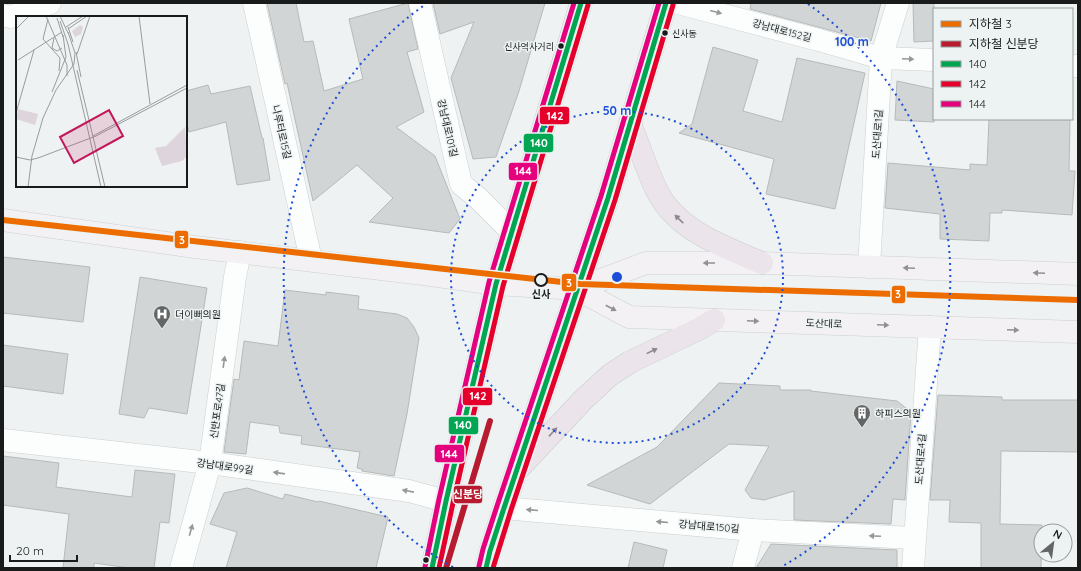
<svg xmlns="http://www.w3.org/2000/svg" width="1081" height="571" viewBox="0 0 1081 571" font-family="Quicksand,'Noto Sans KR',sans-serif">
<rect width="100%" height="100%" fill="#eef2f2"/>
<g fill="#d2d5d5" stroke="#b7baba">
<polygon points="267,3 296,3 304,42 313,41 324,91 363,79 349,19 408,3 418,49 407,52 424,112 396,127 435,156 460,219 449,233 369,222 393,198 357,165 313,201 287,83 285,84"/>
<polygon points="433,3 545,3 519,91 496,157 473,159 451,78 474,22 440,34"/>
<polygon points="751,3 881,3 871,41 750,9"/>
<polygon points="913,3 934,3 934,41 914,42"/>
<polygon points="713,47 758,60 743,111 782,122 797,58 865,73 835,209 766,194 774,159 679,133 692,124"/>
<polygon points="897,81 934,89 934,122 895,120"/>
<polygon points="208,85 211,94 250,86 262,138 263,138 270,180 237,185 226,122 189,132 186,121 186,91"/>
<polygon points="989,119 1070,119 1069,171 1075,171 1072,215 1002,210 1002,213 990,213 989,241 940,239 940,214 885,208 888,163 970,170 970,164 987,165"/>
<polygon points="3,257 90,267 83,322 3,313"/>
<polygon points="140,277 207,288 187,414 149,408 144,418 119,414"/>
<polygon points="285,290 326,295 326,292 359,296 358,309 397,314 407,318 414,327 419,338 407,414 394,476 362,471 362,469 357,468 360,452 301,444 302,436 280,433 279,426 250,422 246,454 224,452 234,379 239,380 244,341 278,346"/>
<polygon points="3,345 68,354 63,394 3,386"/>
<polygon points="719,383 780,386 780,390 811,390 811,391 897,401 911,412 905,500 893,499 891,524 794,520 794,491 764,500 751,498 745,490 769,446 729,444 650,504 587,485 657,447"/>
<polygon points="938,395 1002,397 1002,400 1078,400 1078,452 1001,451 1000,524 1042,525 1041,568 981,568 981,523 949,522 950,500 930,500"/>
<polygon points="3,456 59,463 56,487 132,497 135,470 175,474 169,523 160,522 154,568 130,568 94,563 94,568 63,568 69,514 3,505"/>
<polygon points="247,488 283,499 285,494 318,502 319,501 388,517 376,568 226,568 237,532 210,524 224,493"/>
<polygon points="634,542 667,550 663,568 628,568"/>
<polygon points="771,544 897,550 897,568 756,568"/>
</g>
<g fill="none" stroke-linecap="round" stroke-linejoin="round">
<g stroke="#cdcfcf" stroke-width="23">
<g id="minor">
<polyline points="254,3 311,260"/>
<polyline points="420,3 461,184 478,198 512,232"/>
<polyline points="678,3 819,40 881,58 934,60"/>
<polyline points="3,15 10,17 50,3"/>
<polyline points="1072,66 1078,66"/>
<polyline points="869,267 881,58 898,3"/>
<polyline points="3,440 210,463 409,491 446,501"/>
<polyline points="504,508 753,530 914,538"/>
<polyline points="181,568 210,463 235,277 240,252"/>
<polyline points="743,568 753,530"/>
<polyline points="913,568 930,327"/>
</g>
</g>
<g stroke="#cdcfcf" stroke-width="23">
<g id="secondary">
<polyline points="3,220 195,247 423,274 496,284 577,289 646,263 762,263 1078,274"/>
<polyline points="577,289 629,317 1078,332"/>
</g>
</g>
<g stroke="#cbcdcd" stroke-width="23">
<g id="primary">
<path d="M630,123C639,145 646,168 656,189C676,231 723,246 762,263"/>
<polyline points="520,467 584,399 610,375 630,362 699,329 714,320"/>
<polyline points="432,568 446,501 496,284 581,3"/>
<polyline points="486,568 490,551 504,508 608,198 666,3"/>
</g>
</g>
<use href="#minor" stroke="#fcfdfd" stroke-width="22"/>
<use href="#secondary" stroke="#f3f1f4" stroke-width="22"/>
<use href="#primary" stroke="#ebe4ea" stroke-width="22"/>
<g stroke="#edf3f3" stroke-width="8">
<g id="bus-1">
<polyline points="432,568 446,501 496,284 581,3"/>
<polyline points="486,568 490,551 504,508 608,198 666,3"/>
</g>
</g>
<g stroke="#edf3f3" stroke-width="8">
<g id="bus-2">
<polyline points="439,568 453,503 503,286 588,5"/>
<polyline points="493,568 511,510 615,200 673,5"/>
</g>
</g>
<g stroke="#edf3f3" stroke-width="8">
<g id="bus-3">
<polyline points="479,566 483,549 497,506 601,196 659,3"/>
<polyline points="425,567 439,499 489,282 574,3"/>
</g>
</g>
<use href="#bus-1" stroke="#00a651" stroke-width="5"/>
<use href="#bus-2" stroke="#e4002b" stroke-width="5"/>
<use href="#bus-3" stroke="#e5007d" stroke-width="5"/>
<g stroke="#edf3f3" stroke-width="9">
<polyline id="metro-1" points="3,220 580,284 1078,300"/>
</g>
<g stroke="#edf3f3" stroke-width="9">
<polyline id="metro-2" points="446,568 490,421"/>
</g>
<use href="#metro-1" stroke="#ed6c00" stroke-width="6"/>
<use href="#metro-2" stroke="#b81b30" stroke-width="6"/>
</g>
<defs><path id="oneway-solid" d="M-6-.8H1V-3.2L6.5 0L1 3.2V.8H-6Z"/></defs>
<g fill="#969797">
<use href="#oneway-solid" transform="translate(716 12) rotate(15)"/>
<use href="#oneway-solid" transform="translate(908 59) rotate(2)"/>
<use href="#oneway-solid" transform="translate(224 362) rotate(-82)"/>
<use href="#oneway-solid" transform="translate(279 473) rotate(-172)"/>
<use href="#oneway-solid" transform="translate(408 491) rotate(-169)"/>
<use href="#oneway-solid" transform="translate(532 510) rotate(-175)"/>
<use href="#oneway-solid" transform="translate(662 522) rotate(-175)"/>
<use href="#oneway-solid" transform="translate(191 530) rotate(-74)"/>
<use href="#oneway-solid" transform="translate(875 536) rotate(-177)"/>
</g>
<g fill="#8c8a8d">
<use href="#oneway-solid" transform="translate(679 219) rotate(-136)"/>
<use href="#oneway-solid" transform="translate(652 351) rotate(-26)"/>
<use href="#oneway-solid" transform="translate(553 432) rotate(-47)"/>
</g>
<g fill="#919192">
<use href="#oneway-solid" transform="translate(709 263) rotate(-180)"/>
<use href="#oneway-solid" transform="translate(909 268) rotate(-178)"/>
<use href="#oneway-solid" transform="translate(1039 273) rotate(-178)"/>
<use href="#oneway-solid" transform="translate(611 308) rotate(28)"/>
<use href="#oneway-solid" transform="translate(753 321) rotate(2)"/>
<use href="#oneway-solid" transform="translate(883 325) rotate(2)"/>
<use href="#oneway-solid" transform="translate(1013 330) rotate(2)"/>
</g>
<g fill="none" stroke="#1d4ed8" stroke-width="2" stroke-dasharray="2 4">
<circle cx="617" cy="277" r="166"/>
<path d="M453 567A333 333 0 0 1 426 4M808 4A333 333 0 0 1 781 567"/>
</g>
<defs>
<g id="hospital-pin" transform="scale(0.9)"><path d="M0 17L-7.5 6A9.5 9.5 0 1 1 7.5 6Z" fill="#646666" stroke="#edf3f3"/><path d="M-5-5h3v3.5h4V-5h3V5h-3V1.5h-4V5h-3Z" fill="#fff"/></g>
<g id="building-pin" transform="scale(0.9)"><path d="M0 17L-7.5 6A9.5 9.5 0 1 1 7.5 6Z" fill="#646666" stroke="#edf3f3"/><path d="M-4-6H4V6H1V3H-1V6H-4ZM-2.5-4.3h1.7v1.8h-1.7ZM.8-4.3h1.7v1.8H.8ZM-2.5-1h1.7V.8h-1.7ZM.8-1h1.7V.8H.8Z" fill="#fff"/></g>
</defs>
<g fill-rule="evenodd">
<use href="#hospital-pin" x="162" y="314"/>
<use href="#building-pin" x="862" y="413"/>
</g>
<g fill="#191b1b" stroke="#edf3f3" stroke-width="1.5">
<circle cx="665" cy="33" r="3.5"/>
<circle cx="561" cy="46" r="3.5"/>
<circle cx="426" cy="560" r="3.5"/>
</g>
<circle fill="#edf3f3" stroke="#191b1b" stroke-width="2" cx="541" cy="280" r="6"/>
<g text-anchor="middle" stroke-width="3" stroke-linejoin="round" paint-order="stroke">
<g font-size="9" fill="#191b1b" stroke="#edf3f3" text-anchor="start">
<text x="672" y="37">신사동</text>
<text x="554" y="50" text-anchor="end">신사역사거리</text>
</g>
<g font-size="10" fill="#191b1b" stroke="#edf3f3">
<text transform="translate(782 30) rotate(15)" y="4">강남대로152길</text>
<text transform="translate(448 128) rotate(77)" y="4">강남대로101길</text>
<text transform="translate(282 132) rotate(77)" y="4">나루터로15길</text>
<text transform="translate(877 134) rotate(-86)" y="4">도산대로1길</text>
<text transform="translate(824 323) rotate(2)" y="4">도산대로</text>
<text transform="translate(217 411) rotate(-82)" y="4">신반포로47길</text>
<text transform="translate(920 459) rotate(-86)" y="4">도산대로4길</text>
<text transform="translate(225 466) rotate(8)" y="4">강남대로99길</text>
<text transform="translate(709 526) rotate(5)" y="4">강남대로150길</text>
</g>
<g font-size="10" font-weight="bold" fill="#191b1b" stroke="#edf3f3">
<text x="541" y="298">신사</text>
</g>
<g font-size="10" fill="#191b1b" stroke="#edf3f3" text-anchor="start">
<text x="175" y="318">더이뻐의원</text>
<text x="875" y="417">하피스의원</text>
</g>
</g>
<g transform="translate(16 16)">
<rect width="171" height="171" fill="#eef2f2"/>
<path d="M64,9L67,11L65,18L59,21L56,15ZM2,93L22,98L19,109L0,103ZM169,111L171,140L166,145L146,150L139,132L150,130Z" fill="#ded4dc"/>
<path fill="none" stroke="#999c9c" stroke-width="1" d="M30,0L51,49V60M44,0L52,17M123,0L134,88M41,2L47,21M32,3L27,23L44,42L43,55M44,5L52,28L85,171M50,11L67,0M52,11L57,26M0,13L13,0M52,13L71,0M38,22L36,32L41,35L46,32M60,36L65,61M61,38L74,0M2,44L46,16M61,54L89,171M36,76L50,41L47,19M0,97L18,34M77,120L171,69M0,141L14,144L22,142L80,120L171,72M12,171L16,140L27,102L40,74L58,48L59,37L52,16"/>
<path fill="#c2185b" fill-opacity="0.15" stroke="#c2185b" stroke-width="2" d="M93,94L107,120L58,147L44,121Z"/>
<rect width="171" height="171" fill="none" stroke="#191b1b" stroke-width="2"/>
</g>
<circle cx="617" cy="277" r="6" fill="#1d4ed8" stroke="#edf3f3" stroke-width="2"/>
<g font-size="12" text-anchor="middle" font-weight="bold" fill="#1d4ed8" stroke="#edf3f3" stroke-width="3" stroke-linejoin="round" paint-order="stroke">
<text x="852" y="46">100 m</text>
<text x="617" y="115">50 m</text>
</g>
<g stroke="#edf3f3" stroke-width="1.5">
<rect x="539" y="106" width="31" height="19" rx="4" fill="#e4002b"/>
<rect x="523" y="133" width="31" height="20" rx="4" fill="#00a651"/>
<rect x="508" y="162" width="30" height="19" rx="4" fill="#e5007d"/>
<rect x="174" y="230" width="15" height="19" rx="4" fill="#ed6c00"/>
<rect x="561" y="273" width="16" height="19" rx="4" fill="#ed6c00"/>
<rect x="891" y="285" width="15" height="19" rx="4" fill="#ed6c00"/>
<rect x="462" y="387" width="31" height="19" rx="4" fill="#e4002b"/>
<rect x="448" y="416" width="31" height="19" rx="4" fill="#00a651"/>
<rect x="434" y="444" width="31" height="19" rx="4" fill="#e5007d"/>
<rect x="453" y="485" width="30" height="19" rx="4" fill="#b81b30"/>
</g>
<g font-size="11" text-anchor="middle" font-weight="bold" fill="#fff">
<text x="555" y="120">142</text>
<text x="539" y="147">140</text>
<text x="523" y="175">144</text>
<text x="182" y="244">3</text>
<text x="569" y="287">3</text>
<text x="898" y="298">3</text>
<text x="478" y="400">142</text>
<text x="463" y="429">140</text>
<text x="449" y="458">144</text>
<text x="468" y="498">신분당</text>
</g>
<rect width="1081" height="571" fill="none" stroke="#191b1b" stroke-width="8"/>
<rect x="933" y="8" width="140" height="112" fill="#edf3f3" stroke="#989d9d"/>
<rect x="941" y="21" width="20" height="6" fill="#ed6c00" stroke="#989d9d"/>
<text x="969" y="28" font-size="12" fill="#191b1b">지하철 3</text>
<rect x="941" y="41" width="20" height="6" fill="#b81b30" stroke="#989d9d"/>
<text x="969" y="48" font-size="12" fill="#191b1b">지하철 신분당</text>
<rect x="941" y="61" width="20" height="6" fill="#00a651" stroke="#989d9d"/>
<text x="969" y="68" font-size="12" fill="#191b1b">140</text>
<rect x="941" y="81" width="20" height="6" fill="#e4002b" stroke="#989d9d"/>
<text x="969" y="88" font-size="12" fill="#191b1b">142</text>
<rect x="941" y="101" width="20" height="6" fill="#e5007d" stroke="#989d9d"/>
<text x="969" y="108" font-size="12" fill="#191b1b">144</text>
<g transform="translate(1053 543) rotate(29)"><circle r="19" fill="#edf3f3" stroke="#989d9d"/>
<path d="M0-3L7 15L0 10L-7 15Z" fill="#646666"/>
<text y="-6" font-size="11" font-weight="bold" text-anchor="middle" fill="#191b1b">N</text>
</g>
<path d="M10 555v6h67v-6" fill="none" stroke="#191b1b" stroke-width="2"/>
<text x="16" y="555" font-size="12" fill="#191b1b" stroke="#edf3f3" stroke-width="3" paint-order="stroke">20 m</text>
</svg>
